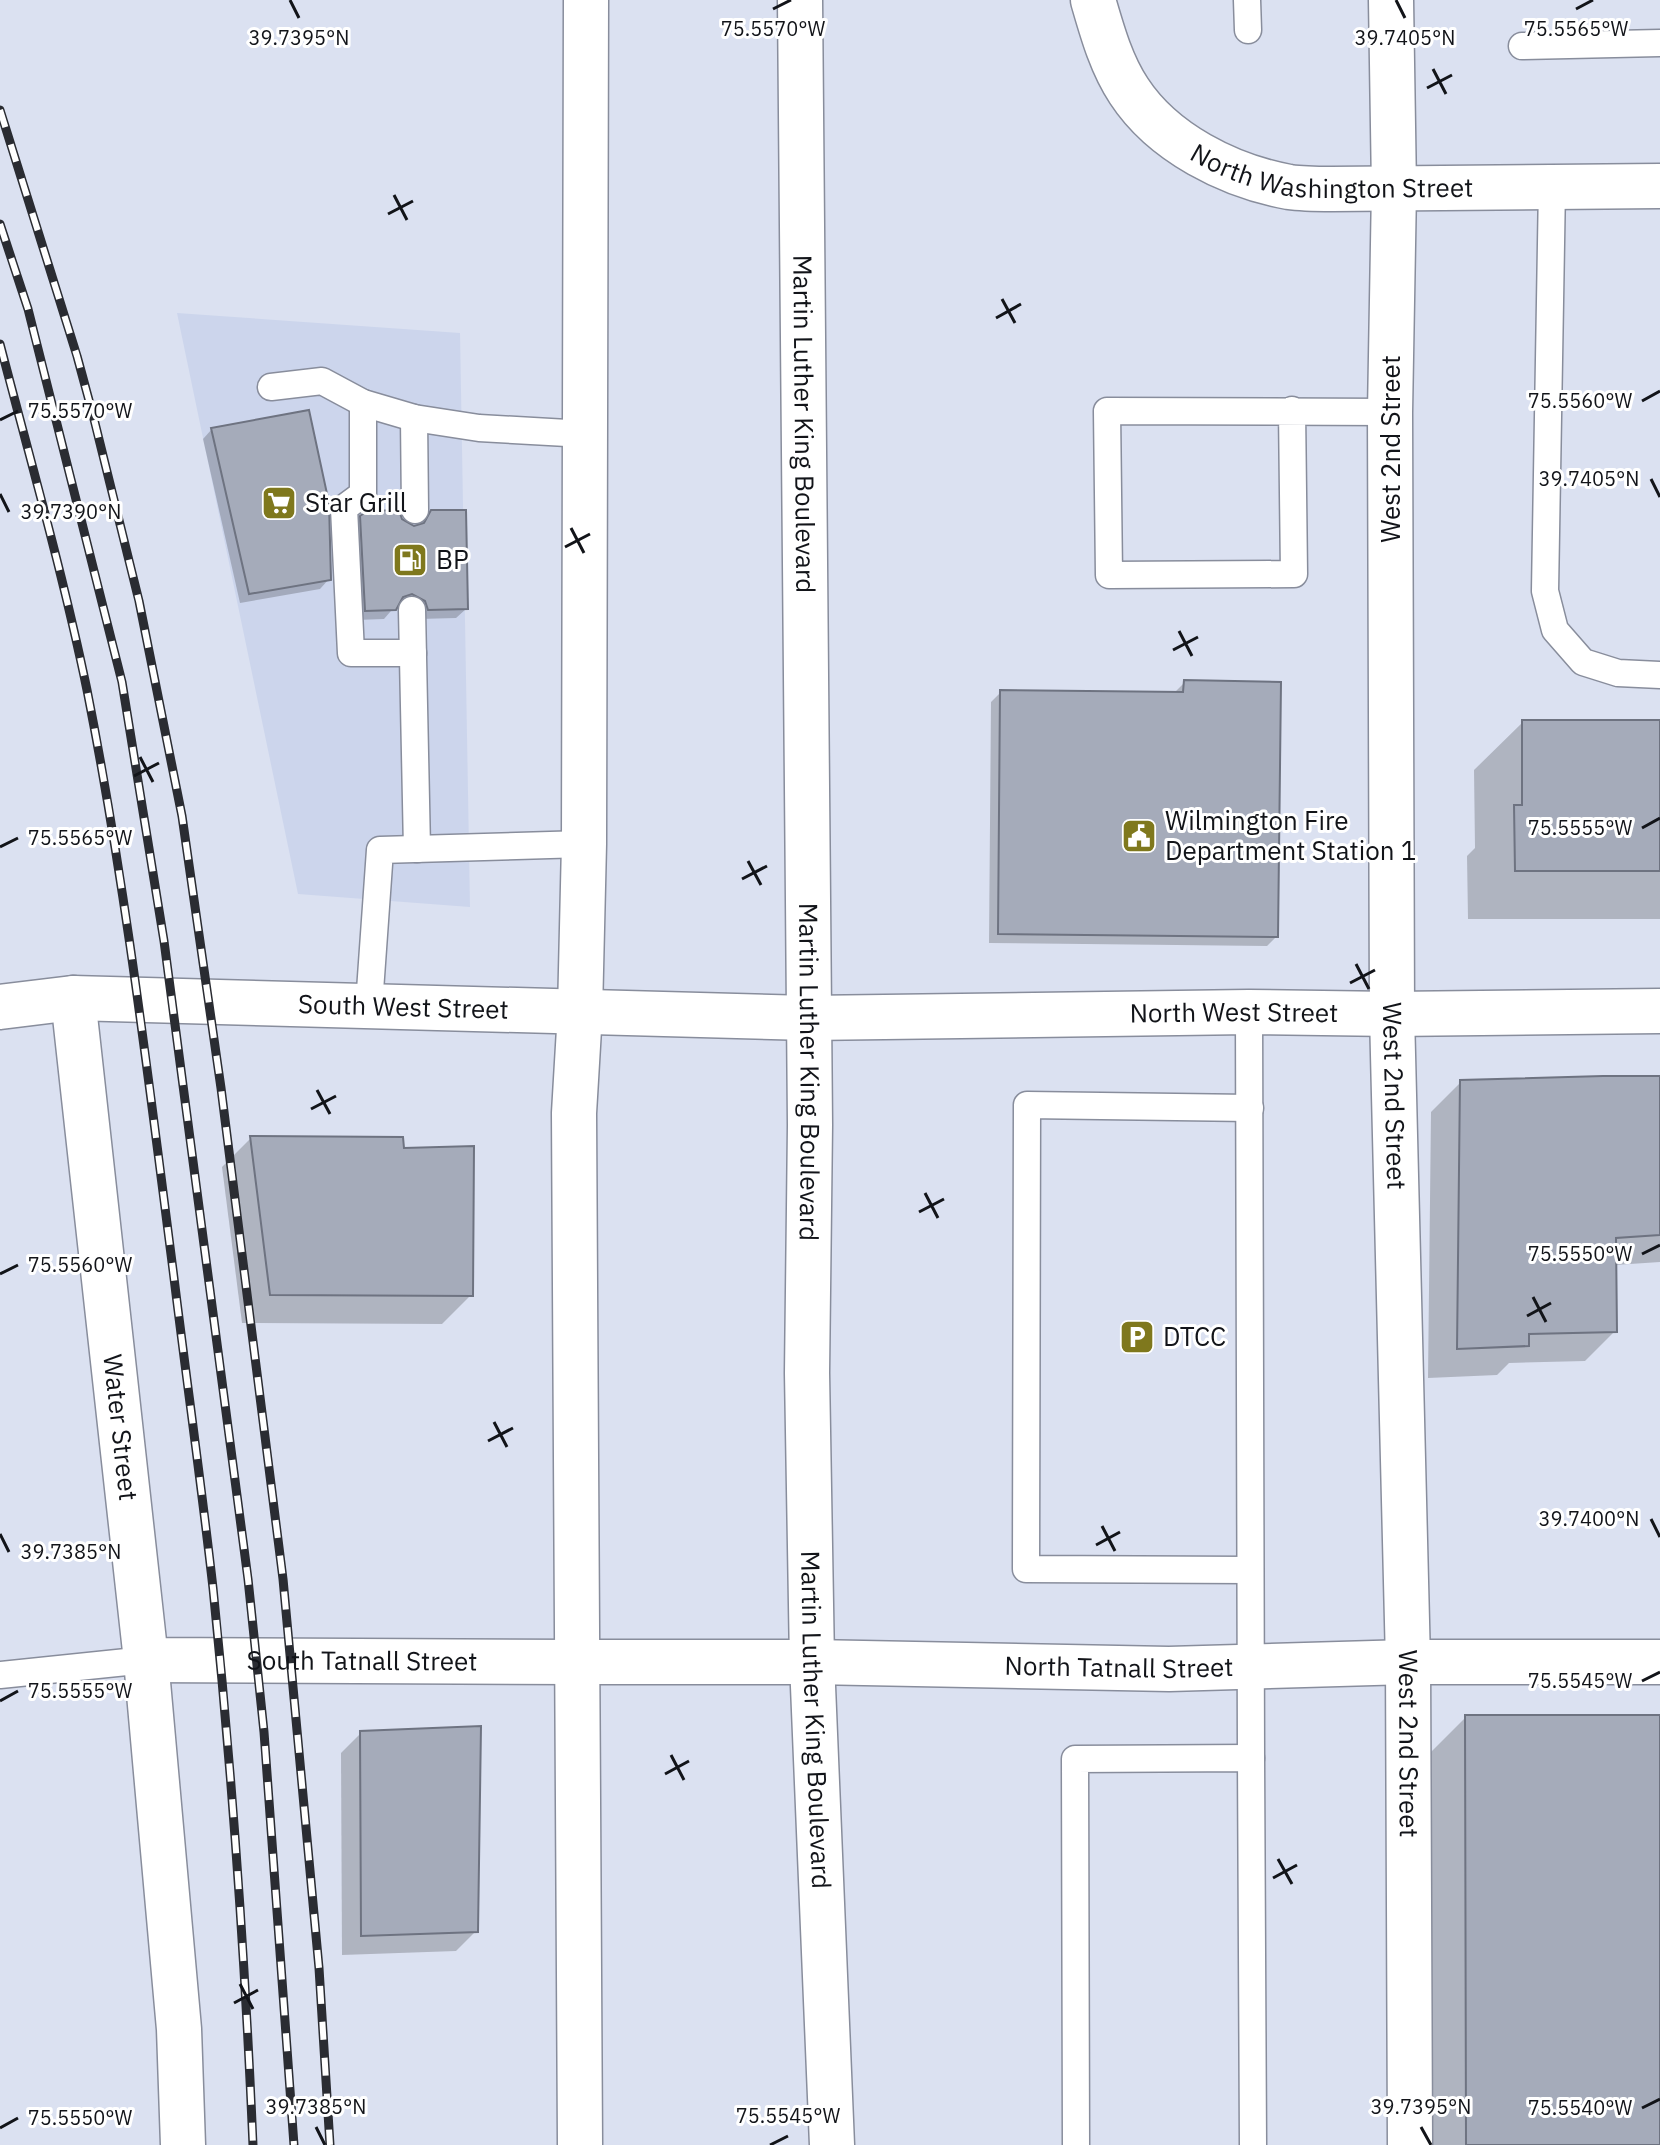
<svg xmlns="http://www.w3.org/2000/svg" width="1660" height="2145" viewBox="0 0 1660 2145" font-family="'IBM Plex Sans',sans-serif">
<rect width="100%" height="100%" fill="#dbe1f1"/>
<polygon fill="#ccd5ec" points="177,313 460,333 470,907 298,894"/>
<g fill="#0003">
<polygon points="212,429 329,579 320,589 240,603 203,439"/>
<polygon points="432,512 466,609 456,618 419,619 402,603 397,604 384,619 356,620 352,527 362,517 416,528"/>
<polygon points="1185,682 1276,937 1267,946 989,943 991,702 1001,692 1175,692"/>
<polygon points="1523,722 1660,722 1660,919 1468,919 1467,856 1475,848 1474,770"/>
<polygon points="1660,1078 1660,1262 1615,1265 1615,1331 1585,1361 1509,1363 1497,1375 1428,1378 1431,1112 1461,1082"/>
<polygon points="251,1138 471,1295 442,1324 242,1323 222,1167"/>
<polygon points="1466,1717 1660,1717 1660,2145 1432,2145 1431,1752"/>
<polygon points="361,1733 476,1931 456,1951 342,1955 341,1753"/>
</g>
<g fill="#a5abba" stroke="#6e7381" stroke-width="2">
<polygon points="309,410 329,503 331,580 249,594 211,428"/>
<polygon points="399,510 402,519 414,526 424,523 431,510 466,510 468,609 428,610 425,601 412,594 403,597 396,610 365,611 360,516 367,511"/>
<polygon points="1184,680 1281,682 1278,937 998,934 1000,690 1183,692"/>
<polygon points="1522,720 1660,720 1660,871 1515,871 1514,805 1522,805"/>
<polygon points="1603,1076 1660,1076 1660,1235 1616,1238 1617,1332 1529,1334 1529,1346 1457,1349 1460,1080"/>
<polygon points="250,1136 403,1137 404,1148 474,1146 473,1296 270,1295"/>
<polygon points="1465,1715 1660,1715 1660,2145 1466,2145"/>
<polygon points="481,1726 478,1932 361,1936 360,1731"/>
</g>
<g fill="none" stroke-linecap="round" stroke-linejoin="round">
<g stroke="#888d9c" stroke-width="29">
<g id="lane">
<polyline points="1247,0 1248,30"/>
<polyline points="1522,46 1660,43"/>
<polyline points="1552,186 1545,591 1555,630 1583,662 1618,673 1660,675"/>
<polyline points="271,387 322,381 363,403 414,418 479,428 585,434"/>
<polyline points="363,403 363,494 344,508 351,653 413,653"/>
<polyline points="1292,410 1294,574 1109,575 1107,411 1390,412"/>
<polyline points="414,418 415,510"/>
<polyline points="412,610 417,849"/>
<polyline points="369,1005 380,850 584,844"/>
<polyline points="1249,1012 1251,1758"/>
<polyline points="1250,1108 1027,1105 1026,1569 1250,1570"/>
<polyline points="0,1675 146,1660"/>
<polyline points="1076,2145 1075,1759 1251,1758 1253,2145"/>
</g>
</g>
<g stroke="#888d9c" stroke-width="47">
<g id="street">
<path id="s1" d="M808,1018L1249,1012L1392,1014L1660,1011"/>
<polyline points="146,1660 179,2029 183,2145"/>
<path id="s2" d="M577,1662H812L1169,1669L1408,1662H1660"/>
</g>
</g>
<g stroke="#888d9c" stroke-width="47">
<g id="secondary">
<path id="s3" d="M1093,0C1102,31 1111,64 1129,91C1163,143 1229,176 1289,187C1303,189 1318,189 1332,189L1660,186"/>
<path id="s4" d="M73,998L146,1660L577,1662"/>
<path id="s5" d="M0,1007L73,998L808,1018"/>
</g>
</g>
<g stroke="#888d9c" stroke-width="47">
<g id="primary">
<path id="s6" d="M800,0L810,1125L807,1373L812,1662L832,2145"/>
<path id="s7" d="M1391,0L1394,189L1390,412L1392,1014L1408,1662L1410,2145"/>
<polyline points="580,2145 574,1113 580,1012 584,844 586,0"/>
</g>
</g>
<use href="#lane" stroke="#fff" stroke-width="26"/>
<use href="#street" stroke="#fff" stroke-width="44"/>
<use href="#secondary" stroke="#fff" stroke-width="44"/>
<use href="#primary" stroke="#fff" stroke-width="44"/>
<g stroke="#2a2c32" stroke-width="9">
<g id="rail">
<polyline points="0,110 77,356 93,415 139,601 182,816 221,1088 283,1579 319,1968 330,2145"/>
<polyline points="0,224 28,309 122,682 164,941 248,1579 264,1732 294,2145"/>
<path d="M0,344C30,459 63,574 87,690C125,882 148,1076 173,1270C186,1376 201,1482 213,1588C232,1773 245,1959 253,2145"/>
</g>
</g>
<use href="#rail" stroke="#fff" stroke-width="6" stroke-dasharray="18" stroke-linecap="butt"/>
</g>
<path fill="none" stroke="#121419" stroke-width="3" d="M290,0L299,18M1396,0L1405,18M773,9L791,0M1576,9L1593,0M1433,69L1446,94M1427,88L1452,75M394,195L407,220M388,214L413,201M1002,299L1015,323M996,318L1021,304M1642,401L1660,391M0,420L18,411M1651,479L1660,497M0,494L9,512M571,528L584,553M565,547L590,534M1179,631L1192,656M1173,650L1198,637M140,757L153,782M134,776L159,763M1642,828L1660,818M0,847L18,838M748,861L761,885M742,879L767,866M1356,964L1369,989M1350,983L1375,970M317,1090L330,1114M311,1109L336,1096M925,1193L938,1218M919,1212L944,1199M1642,1254L1660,1245M0,1274L18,1265M1533,1297L1546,1322M1527,1316L1551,1303M494,1422L507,1447M488,1441L513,1428M1651,1519L1660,1537M1102,1526L1115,1551M0,1534L9,1552M1096,1545L1120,1532M1642,1681L1660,1672M0,1701L18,1691M671,1755L684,1780M665,1774L689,1761M1278,1859L1292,1884M1273,1878L1297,1865M240,1984L253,2009M234,2003L258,1990M1642,2108L1660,2099M316,2127L325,2145M1421,2127L1431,2145M0,2128L18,2118M770,2145L788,2136"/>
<defs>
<g id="supermarket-square" transform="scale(1.8)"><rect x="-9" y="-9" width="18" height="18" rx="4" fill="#7f781d" stroke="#fff"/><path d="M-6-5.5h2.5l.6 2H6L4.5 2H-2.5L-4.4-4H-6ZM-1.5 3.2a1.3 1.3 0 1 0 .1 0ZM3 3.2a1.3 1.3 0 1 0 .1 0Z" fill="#fff"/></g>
<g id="fuel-square" transform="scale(1.8)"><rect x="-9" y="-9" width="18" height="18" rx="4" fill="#7f781d" stroke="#fff"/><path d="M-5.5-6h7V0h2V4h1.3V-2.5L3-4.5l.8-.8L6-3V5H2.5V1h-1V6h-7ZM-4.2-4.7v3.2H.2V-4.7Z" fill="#fff"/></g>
<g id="civic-square" transform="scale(1.8)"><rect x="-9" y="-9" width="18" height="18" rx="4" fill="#7f781d" stroke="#fff"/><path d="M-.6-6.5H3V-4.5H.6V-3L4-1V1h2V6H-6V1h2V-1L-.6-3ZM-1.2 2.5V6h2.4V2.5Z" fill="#fff"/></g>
<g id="parking-square" transform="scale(1.8)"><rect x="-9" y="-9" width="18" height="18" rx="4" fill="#7f781d" stroke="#fff"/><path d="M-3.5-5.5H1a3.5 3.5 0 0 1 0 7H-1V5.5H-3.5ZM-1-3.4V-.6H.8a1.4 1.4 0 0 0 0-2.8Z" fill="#fff"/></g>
</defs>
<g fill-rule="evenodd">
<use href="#supermarket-square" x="279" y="503"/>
<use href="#fuel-square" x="410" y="560"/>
<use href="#civic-square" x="1139" y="836"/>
<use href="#parking-square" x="1137" y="1337"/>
</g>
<g text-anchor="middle" stroke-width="6" stroke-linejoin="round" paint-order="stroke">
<g font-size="26" fill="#121419" stroke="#fff">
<text dy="9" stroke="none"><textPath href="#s3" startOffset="330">North Washington Street</textPath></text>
<text dy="9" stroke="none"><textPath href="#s6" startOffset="424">Martin Luther King Boulevard</textPath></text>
<text transform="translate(1391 449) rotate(-90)" y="9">West 2nd Street</text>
<text dy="9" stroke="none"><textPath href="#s5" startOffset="404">South West Street</textPath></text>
<text dy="9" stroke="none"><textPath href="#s1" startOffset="426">North West Street</textPath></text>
<text dy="9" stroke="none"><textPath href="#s6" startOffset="1072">Martin Luther King Boulevard</textPath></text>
<text dy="9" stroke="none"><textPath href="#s7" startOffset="1096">West 2nd Street</textPath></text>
<text dy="9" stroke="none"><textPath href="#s4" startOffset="432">Water Street</textPath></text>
<text dy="9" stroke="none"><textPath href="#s4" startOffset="882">South Tatnall Street</textPath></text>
<text dy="9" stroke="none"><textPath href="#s2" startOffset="542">North Tatnall Street</textPath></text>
<text dy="9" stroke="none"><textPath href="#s6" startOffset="1720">Martin Luther King Boulevard</textPath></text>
<text dy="9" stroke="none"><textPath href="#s7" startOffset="1744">West 2nd Street</textPath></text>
</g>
<g font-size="26" fill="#121419" stroke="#fff" text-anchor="start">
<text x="305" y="512">Star Grill</text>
<text x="436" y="569">BP</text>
<text x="1165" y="830">Wilmington Fire<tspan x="1165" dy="30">Department Station 1</tspan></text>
<text x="1163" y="1346">DTCC</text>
</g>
</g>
<g font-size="20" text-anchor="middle" fill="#121419" stroke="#fff" stroke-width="6" stroke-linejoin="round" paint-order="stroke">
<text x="773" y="36">75.5570°W</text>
<text x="1576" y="36">75.5565°W</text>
<text x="299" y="45">39.7395°N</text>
<text x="1405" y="45">39.7405°N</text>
<text x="1580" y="408">75.5560°W</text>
<text x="80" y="418">75.5570°W</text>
<text x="1589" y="486">39.7405°N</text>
<text x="71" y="519">39.7390°N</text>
<text x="1580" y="835">75.5555°W</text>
<text x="80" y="845">75.5565°W</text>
<text x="1580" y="1261">75.5550°W</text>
<text x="80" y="1272">75.5560°W</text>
<text x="1589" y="1526">39.7400°N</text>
<text x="71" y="1559">39.7385°N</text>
<text x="1580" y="1688">75.5545°W</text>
<text x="80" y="1698">75.5555°W</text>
<text x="316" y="2114">39.7385°N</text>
<text x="1421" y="2114">39.7395°N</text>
<text x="1580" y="2115">75.5540°W</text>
<text x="788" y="2123">75.5545°W</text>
<text x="80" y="2125">75.5550°W</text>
</g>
</svg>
